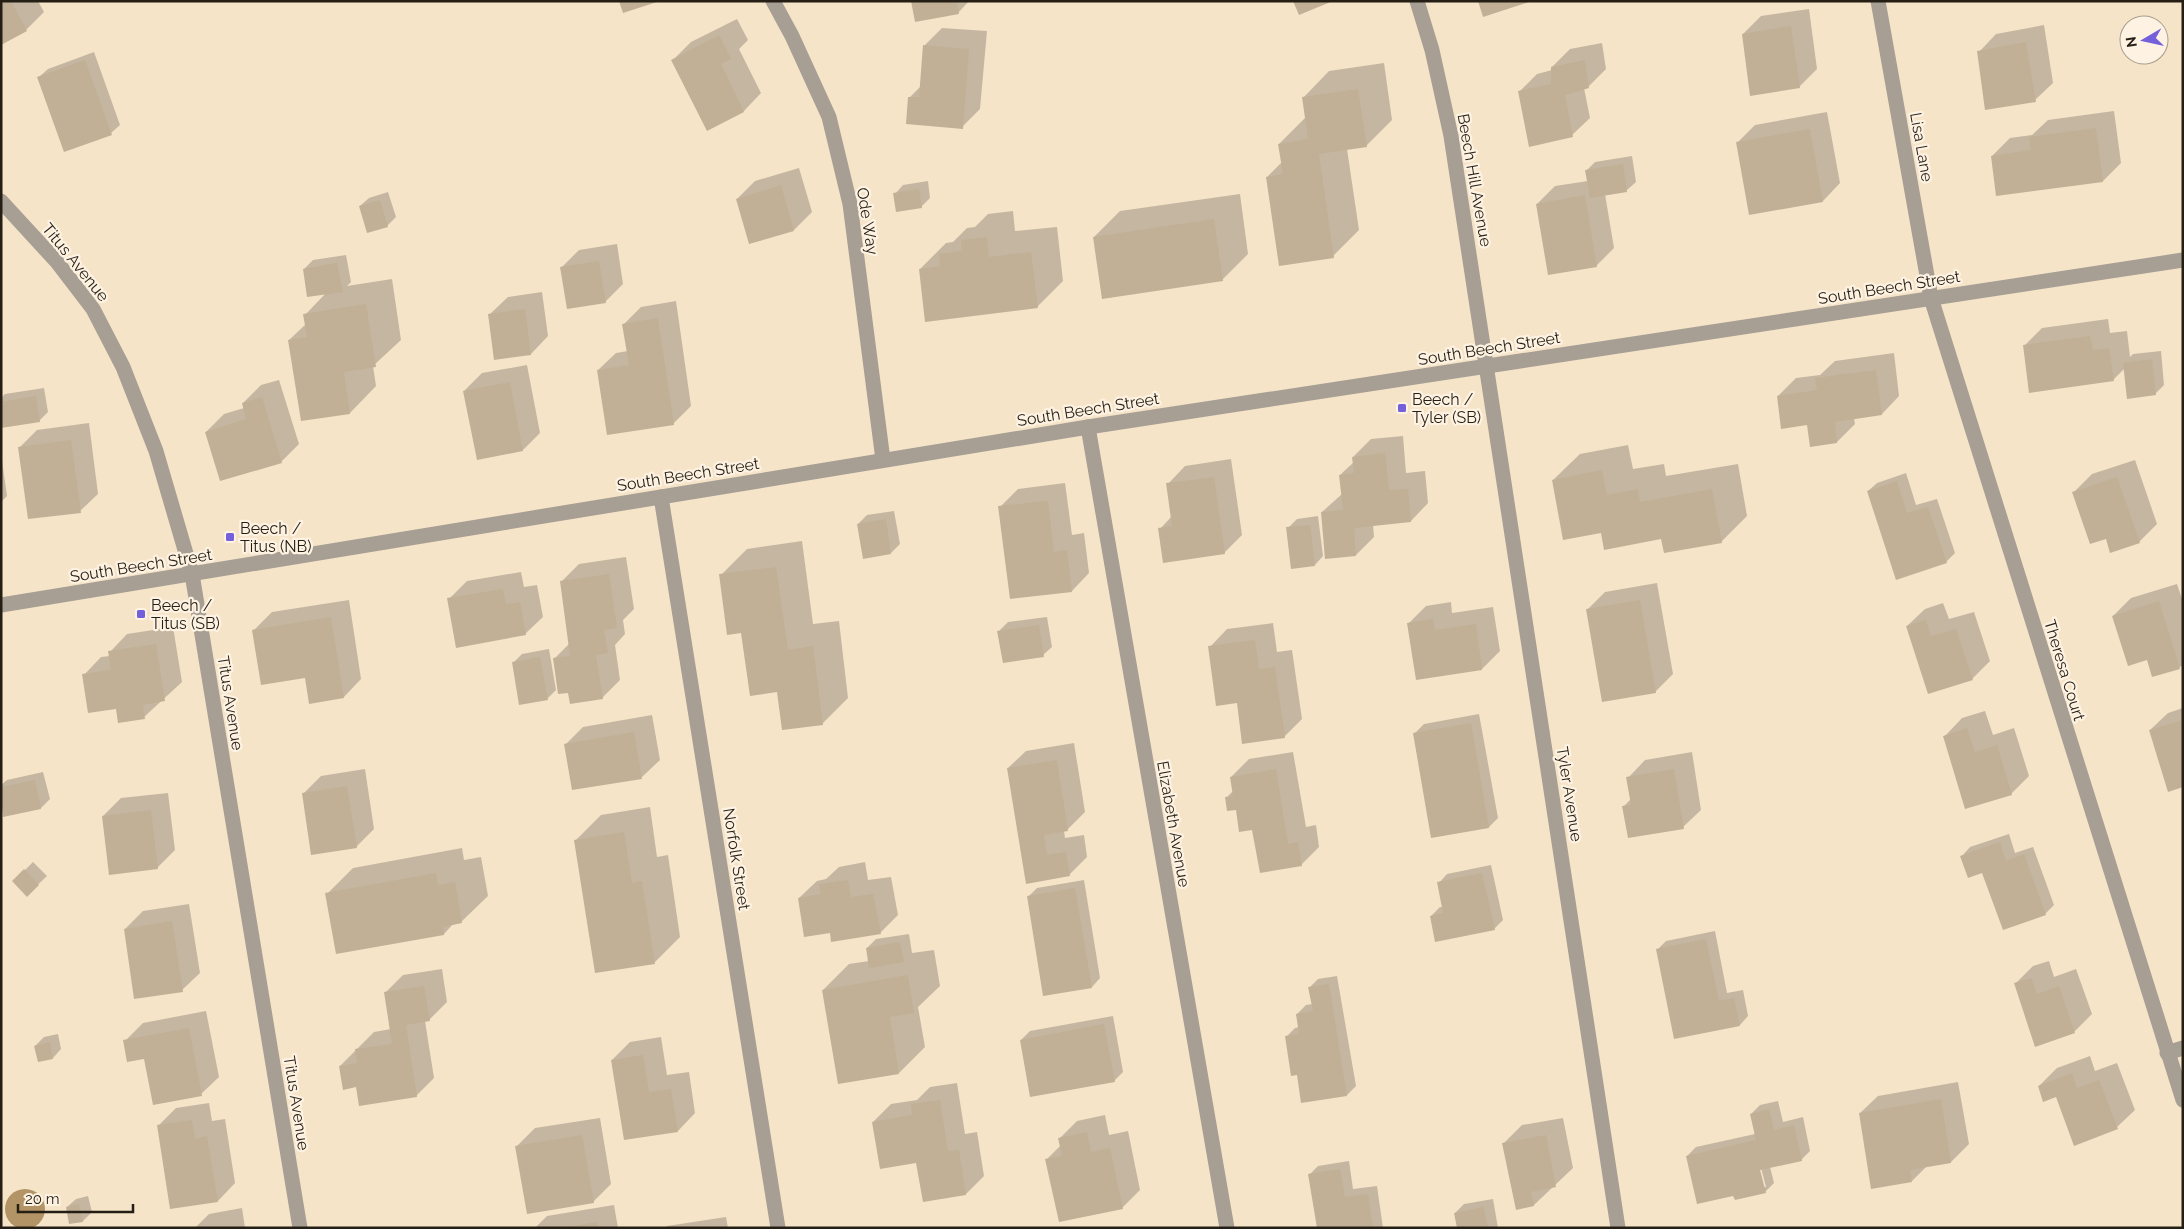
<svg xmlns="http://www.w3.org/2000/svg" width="2184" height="1229" viewBox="0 0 2184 1229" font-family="Raleway,sans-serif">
<rect width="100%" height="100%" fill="#f6e4c9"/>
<circle fill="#b29466" cx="25" cy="1209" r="20"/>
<g fill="#0003" fill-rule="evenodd">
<polygon points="1,1 38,1 44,12 26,30"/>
<polygon points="912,1 969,1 958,13"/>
<polygon points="1809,9 1817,69 1799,87 1743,34 1761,16"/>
<polygon points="737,19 748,40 739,49 761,93 744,111 707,129 673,60 691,42"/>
<polygon points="2044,25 2053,83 2035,100 1979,52 1996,34"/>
<polygon points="942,28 987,31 980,109 962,127 910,97 921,86 924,46"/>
<polygon points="1602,43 1606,69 1588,87 1584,88 1590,118 1572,135 1520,91 1537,74 1552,70 1552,67 1570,49"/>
<polygon points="94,52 120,125 111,133 39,77 48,69"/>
<polygon points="1384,63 1392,120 1366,146 1347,149 1359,230 1333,256 1267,177 1282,162 1279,144 1306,117 1303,98 1329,71"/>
<polygon points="2114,111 2121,163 2103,181 1992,156 2010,138 2032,135 2048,120"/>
<polygon points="1827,112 1840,183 1823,201 1737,143 1755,125"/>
<polygon points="1632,156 1636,182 1627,190 1605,194 1614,248 1596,266 1537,204 1555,186 1588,181 1586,171 1595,162"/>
<polygon points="799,168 812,212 794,230 737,199 755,181"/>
<polygon points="928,181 930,198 921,207 895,194 903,185"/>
<polygon points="388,192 396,217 387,226 360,206 369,198"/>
<polygon points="1240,194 1248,254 1222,280 1094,237 1120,211"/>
<polygon points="1013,211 1015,231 1057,227 1063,281 1037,307 920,269 946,243 953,242 967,228 975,227 988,214"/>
<polygon points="617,244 623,284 605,302 561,268 579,250"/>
<polygon points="346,255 351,282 347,286 392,279 401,340 373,366 376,386 350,413 289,340 306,324 305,315 326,293 304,269 313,260"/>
<polygon points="542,292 548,336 531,354 490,314 508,297"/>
<polygon points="676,301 691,406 673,424 598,370 616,353 628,351 623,325 641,307"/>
<polygon points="2108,319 2110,333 2127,331 2130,357 2133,354 2161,351 2164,385 2155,394 2125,368 2113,380 2024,346 2042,328"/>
<polygon points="1894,353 1899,396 1882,414 1854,418 1855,424 1837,442 1808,424 1778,396 1796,378 1820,375 1835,361"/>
<polygon points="527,365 540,433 523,450 464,391 482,373"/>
<polygon points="279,380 299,444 281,462 206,432 224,414 244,408 243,403 261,385"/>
<polygon points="44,388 48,412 39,421 1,427 1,398 5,394"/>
<polygon points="89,423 98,494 80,511 19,448 37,430"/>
<polygon points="1403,436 1406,473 1425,471 1428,503 1411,521 1373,525 1374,537 1356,555 1322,512 1342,494 1340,475 1354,462 1353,457 1371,439"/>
<polygon points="1628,445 1633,469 1664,464 1666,476 1738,464 1747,516 1721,542 1602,531 1553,480 1580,454"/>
<polygon points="1,454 7,496 1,502"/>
<polygon points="1231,459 1242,535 1224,553 1160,529 1172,516 1168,484 1185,466"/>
<polygon points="2135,460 2157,524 2139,542 2106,537 2074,492 2092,474"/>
<polygon points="1906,473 1916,505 1937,499 1955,553 1946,562 1868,491 1877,483"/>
<polygon points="1065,483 1072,535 1084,533 1089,573 1072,591 1000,507 1018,489"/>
<polygon points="894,511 900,544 891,553 864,557 858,524 867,515"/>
<polygon points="1318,516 1323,556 1315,565 1288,528 1297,519"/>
<polygon points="802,541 813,624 839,621 848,698 822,724 778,691 743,631 721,575 747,549"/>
<polygon points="626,557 634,609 623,620 625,634 615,645 620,680 602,698 569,692 554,659 570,643 561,582 579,564"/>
<polygon points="521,572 524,587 537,585 543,617 525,634 449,599 467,581"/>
<polygon points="1657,583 1673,674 1655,692 1587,610 1605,592"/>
<polygon points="2177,584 2183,602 2183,665 2180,667 2153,676 2148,659 2113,616 2131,598"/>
<polygon points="349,600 361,679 344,697 306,677 254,630 272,612"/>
<polygon points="1451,602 1452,613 1493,607 1500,651 1482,669 1417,678 1408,624 1426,606"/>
<polygon points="1943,603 1949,619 1974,612 1990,661 1972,679 1907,626 1925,609"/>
<polygon points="1047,617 1052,647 1043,655 999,631 1008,622"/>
<polygon points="1273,623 1277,652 1292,650 1302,719 1284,737 1238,701 1210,647 1227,629"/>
<polygon points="173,627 182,682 144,717 117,708 84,675 101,657 110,656 110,652 127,634"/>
<polygon points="549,649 556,690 547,699 513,663 522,654"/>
<polygon points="2183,708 2183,786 2150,730 2168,713"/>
<polygon points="1985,711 1993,735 2014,728 2029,776 2011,794 1945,736 1962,718"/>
<polygon points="1479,714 1498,818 1489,827 1432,837 1415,733 1424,724"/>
<polygon points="652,715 660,760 642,777 566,744 583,727"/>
<polygon points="1074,743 1085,812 1067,830 1064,831 1065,838 1084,835 1087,857 1069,875 1027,882 1008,768 1026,751"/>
<polygon points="1293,752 1306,827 1316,825 1319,847 1301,865 1226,798 1233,791 1231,777 1249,759"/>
<polygon points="1692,752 1701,810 1683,827 1623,807 1631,799 1628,778 1645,760"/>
<polygon points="365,769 374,829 356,847 304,793 321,776"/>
<polygon points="43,772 50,799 41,808 4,816 1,803 1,785 7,780"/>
<polygon points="168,793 175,850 157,868 103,816 121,798"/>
<polygon points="650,807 657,857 668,855 680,937 654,963 575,841 601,815"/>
<polygon points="2009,834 2015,853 2033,847 2054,905 2045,914 1962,856 1970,847"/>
<polygon points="462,848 464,860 481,857 488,896 461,922 454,923 444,934 327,894 353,868"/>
<polygon points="33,862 47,876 27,895 14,881"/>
<polygon points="865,862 868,880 891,877 898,915 880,933 831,932 799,898 817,881 826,879 839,867"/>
<polygon points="1491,865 1503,920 1494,929 1431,916 1440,907 1443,907 1439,883 1447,874"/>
<polygon points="1084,880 1100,978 1092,987 1028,897 1037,888"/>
<polygon points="189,904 200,973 182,990 125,929 143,911"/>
<polygon points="1715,931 1727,993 1743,990 1748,1016 1740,1025 1657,950 1666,941"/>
<polygon points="909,934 912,953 934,950 940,986 918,1007 925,1047 899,1073 823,990 849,964 869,961 867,948 876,939"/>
<polygon points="2049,961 2054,977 2076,969 2092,1014 2074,1032 2015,984 2033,966"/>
<polygon points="442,969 447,1002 429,1020 425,1021 434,1078 416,1096 357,1086 340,1066 374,1032 391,1029 386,992 403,975"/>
<polygon points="1337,976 1356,1086 1347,1095 1302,1102 1298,1073 1286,1037 1295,1028 1299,1027 1297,1014 1306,1005 1313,1004 1310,987 1318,979"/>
<polygon points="206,1011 219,1077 201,1094 145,1058 125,1041 143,1023"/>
<polygon points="1113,1016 1123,1072 1114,1081 1021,1040 1030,1031"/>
<polygon points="58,1034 61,1049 53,1058 35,1046 44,1037"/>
<polygon points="661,1037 667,1075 689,1072 695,1113 678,1131 612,1060 630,1042"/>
<polygon points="2090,1056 2095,1071 2117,1063 2135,1110 2117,1127 2039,1086 2057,1068"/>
<polygon points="1958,1082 1969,1144 1951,1162 1927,1166 1912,1181 1860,1113 1878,1096"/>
<polygon points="957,1083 965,1134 977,1132 984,1176 966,1194 924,1200 917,1162 873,1122 891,1104 917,1100 930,1087"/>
<path d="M1778,1101L1783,1122L1803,1117L1810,1151L1801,1160L1770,1167L1774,1183L1765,1192L1687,1156L1696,1147L1755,1134L1751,1114L1760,1105ZM1760,1164L1766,1187H1763L1758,1165Z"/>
<polygon points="209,1103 212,1121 225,1119 235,1183 218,1201 158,1126 176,1108"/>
<polygon points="1105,1115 1109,1135 1128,1131 1140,1190 1122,1208 1047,1159 1061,1145 1059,1139 1077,1121"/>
<polygon points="600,1118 611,1184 593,1202 517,1146 535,1128"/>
<polygon points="1563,1118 1573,1168 1534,1205 1517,1208 1504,1143 1522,1125"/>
<polygon points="1349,1161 1353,1189 1377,1186 1383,1228 1318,1228 1309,1175 1318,1166"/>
<polygon points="88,1196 92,1212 83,1221 70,1223 67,1207 76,1199"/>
<polygon points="1493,1199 1498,1228 1458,1228 1455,1213 1464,1204"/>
<polygon points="614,1205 618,1228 535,1228 547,1216"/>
<polygon points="242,1208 245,1228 195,1228 209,1214"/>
<polygon points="726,1217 728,1228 666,1228 667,1226"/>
</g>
<g fill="#c1b096">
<polygon points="1,1 11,1 27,31 1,45"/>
<polygon points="619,1 657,1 657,2 623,13"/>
<polygon points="911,1 956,1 959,14 915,22"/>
<polygon points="1293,1 1333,1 1299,15"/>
<polygon points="1478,1 1529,1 1529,2 1483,17"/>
<polygon points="1791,26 1800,88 1750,96 1742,34"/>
<polygon points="719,35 731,59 721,64 744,112 707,131 671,60"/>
<polygon points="2026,42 2036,102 1985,110 1977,51"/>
<polygon points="923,45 969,49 963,129 906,124 908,97 919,97"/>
<polygon points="85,60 112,135 64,152 37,77"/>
<polygon points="1585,60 1589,88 1565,95 1573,137 1529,147 1518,91 1551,84 1551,67"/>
<polygon points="1358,89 1367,147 1319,154 1334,258 1279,266 1266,177 1283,174 1278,144 1308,139 1302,97"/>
<polygon points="2096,128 2103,182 1996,196 1991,156 2031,150 2029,137"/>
<polygon points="1810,129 1823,202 1749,215 1736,142"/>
<polygon points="1623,164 1627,192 1590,198 1585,170"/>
<polygon points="781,185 794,231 749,244 736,199"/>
<polygon points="919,189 922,208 896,212 893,193"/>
<polygon points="1585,195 1597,267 1548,275 1536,204"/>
<polygon points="380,200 388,227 367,233 359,206"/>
<polygon points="1214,219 1223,281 1102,299 1093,237"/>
<polygon points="987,237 989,257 1031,252 1038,308 925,322 919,269 940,266 939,254 962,251 961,240"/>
<polygon points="599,261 606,303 567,309 560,267"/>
<polygon points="337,263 343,292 307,297 303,269"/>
<polygon points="366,304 376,367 344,372 350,414 301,421 288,340 307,337 303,314"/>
<polygon points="525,309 531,355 494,360 488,314"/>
<polygon points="658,318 674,425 607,435 597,370 629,365 622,324"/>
<polygon points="2090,336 2093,350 2109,348 2114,381 2029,393 2023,345"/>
<polygon points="2152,359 2156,395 2127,399 2123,363"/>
<polygon points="1876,370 1882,415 1835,422 1837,443 1810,447 1807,425 1781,429 1777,396 1817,390 1815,378"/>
<polygon points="510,382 523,451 477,460 463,391"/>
<polygon points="36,396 40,422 1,428 1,402"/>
<polygon points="262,397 282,463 220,481 205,432 246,419 242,403"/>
<polygon points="71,440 81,513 28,519 18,447"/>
<polygon points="1385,453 1389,490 1408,489 1411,522 1354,528 1356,556 1325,559 1321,512 1343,510 1339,475 1354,473 1352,457"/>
<polygon points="1602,470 1607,495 1638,489 1640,502 1712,489 1722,543 1664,553 1661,539 1604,550 1601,533 1563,540 1552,480"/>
<polygon points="1214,477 1225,554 1163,563 1158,528 1172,526 1166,483"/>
<polygon points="2117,477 2140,543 2110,553 2106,539 2090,544 2072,492"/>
<polygon points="1897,481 1907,513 1928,507 1947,563 1896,580 1867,491"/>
<polygon points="1048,501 1054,552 1067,550 1072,592 1010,599 998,506"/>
<polygon points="886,519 891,554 863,559 857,524"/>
<polygon points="1310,525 1315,566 1291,569 1286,527"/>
<polygon points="776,567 788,650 813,646 823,725 782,730 777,692 750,696 741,633 727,635 719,574"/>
<polygon points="609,574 617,628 604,630 608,653 596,655 603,699 570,704 568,693 558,694 553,658 570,656 560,581"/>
<polygon points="503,589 506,604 520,602 526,635 456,648 447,598"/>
<polygon points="1640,600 1656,693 1602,702 1586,609"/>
<polygon points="2159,601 2180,669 2152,677 2147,660 2128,666 2112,616"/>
<polygon points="331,617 344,698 309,704 305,678 261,685 252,630"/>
<polygon points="1433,619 1435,630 1476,624 1482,670 1416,680 1407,623"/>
<polygon points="1926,620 1931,636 1956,629 1973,680 1928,694 1906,626"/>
<polygon points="1039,625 1044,657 1003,663 997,631"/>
<polygon points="1255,640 1259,669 1275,667 1285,738 1242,744 1237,703 1216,706 1208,646"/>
<polygon points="156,644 165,701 143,705 145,719 118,723 116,709 88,713 82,674 111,670 108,651"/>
<polygon points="540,657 548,700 519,705 512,662"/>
<polygon points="2183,720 2183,787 2168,792 2149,730"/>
<polygon points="1471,723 1489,828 1431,838 1413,733"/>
<polygon points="1967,728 1975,752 1997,745 2012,795 1965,809 1943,736"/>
<polygon points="634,732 642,779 572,790 564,744"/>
<polygon points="1057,760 1068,831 1044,835 1047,855 1066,852 1070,876 1026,884 1007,768"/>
<polygon points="1276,769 1288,844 1298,842 1302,866 1260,873 1252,830 1239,832 1236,810 1227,811 1225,797 1233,796 1230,777"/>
<polygon points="1674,769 1684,829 1628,838 1622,806 1631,805 1626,777"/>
<polygon points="35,780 41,809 3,817 1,787"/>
<polygon points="347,786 357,848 311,855 302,793"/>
<polygon points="151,810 158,869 109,875 102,816"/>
<polygon points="624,832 632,883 642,881 655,964 595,973 574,840"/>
<polygon points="2000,842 2006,861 2024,854 2046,915 2003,930 1982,873 1968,878 1960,856"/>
<polygon points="24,869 39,885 27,897 12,881"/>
<polygon points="436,873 438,885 455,882 462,923 443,927 444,935 336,954 325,893"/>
<polygon points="1482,873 1495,930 1435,942 1430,916 1443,913 1437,882"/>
<polygon points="848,880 851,897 873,894 881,934 831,942 830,933 804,937 798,898 821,894 819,884"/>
<polygon points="1075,888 1092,988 1043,996 1027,896"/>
<polygon points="172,921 183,992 134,999 124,929"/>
<polygon points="1706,939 1719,1001 1734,998 1740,1026 1674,1039 1656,949"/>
<polygon points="900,942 904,962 869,968 866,948"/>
<polygon points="908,975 914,1013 890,1017 899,1074 838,1084 822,990"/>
<polygon points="2031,978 2037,994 2059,986 2075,1033 2035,1047 2014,983"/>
<polygon points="1329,984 1347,1096 1301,1103 1297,1075 1291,1076 1285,1036 1299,1034 1296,1014 1313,1011 1308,987"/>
<polygon points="424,986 430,1021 406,1025 417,1097 359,1106 356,1087 343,1090 339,1066 357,1063 355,1049 392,1044 384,992"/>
<polygon points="1104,1024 1115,1082 1030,1097 1020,1040"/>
<polygon points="189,1028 202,1096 153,1105 144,1059 127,1062 123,1040"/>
<polygon points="50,1042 53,1059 38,1062 34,1046"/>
<polygon points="643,1055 649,1092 671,1089 678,1132 624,1140 611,1060"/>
<polygon points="2072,1073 2077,1088 2099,1080 2118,1129 2074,1146 2056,1097 2043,1102 2038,1086"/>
<polygon points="1941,1099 1951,1163 1910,1170 1912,1182 1871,1189 1859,1113"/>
<polygon points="940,1100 948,1151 959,1150 966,1195 923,1202 916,1163 880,1169 872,1122 912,1115 911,1104"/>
<polygon points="1769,1109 1774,1130 1794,1125 1802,1161 1760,1170 1766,1193 1735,1200 1733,1196 1697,1204 1686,1156 1756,1140 1750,1114"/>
<polygon points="192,1120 195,1139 207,1136 218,1202 170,1209 157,1125"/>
<polygon points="1087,1132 1091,1152 1110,1148 1123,1209 1059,1222 1045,1159 1062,1156 1058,1138"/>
<polygon points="582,1135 594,1203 527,1214 515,1146"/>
<polygon points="1546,1135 1556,1187 1531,1192 1534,1206 1516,1210 1502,1143"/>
<polygon points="1340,1169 1345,1197 1368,1194 1373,1228 1317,1228 1308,1174"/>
<polygon points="79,1204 83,1222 69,1224 66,1207"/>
<polygon points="1484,1207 1488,1228 1457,1228 1454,1213"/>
<polygon points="597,1222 598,1228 567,1228 567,1227"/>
</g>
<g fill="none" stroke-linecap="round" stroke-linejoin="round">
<g stroke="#a79f94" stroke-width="15">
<polyline points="773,1 792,36 829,117 850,204 883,460"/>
<polyline points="1417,1 1432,50 1451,136 1618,1228"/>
<polyline points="1878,1 1931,298 2183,1100"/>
<polyline points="1,201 57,262 93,309 123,367 156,451 192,574 300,1228"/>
<polyline points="1088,427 1227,1228"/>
<polyline points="661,497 778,1228"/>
<polyline points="1,605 1088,427 2183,260"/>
<polyline points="2167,1053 2183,1048"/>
</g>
</g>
<g fill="#7460da" stroke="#fef2e2" stroke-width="2">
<rect x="1397" y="403" width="10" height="10" rx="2.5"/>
<rect x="225" y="532" width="10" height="10" rx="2.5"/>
<rect x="136" y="609" width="10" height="10" rx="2.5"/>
</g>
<g text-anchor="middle" stroke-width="4.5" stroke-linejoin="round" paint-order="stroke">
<g font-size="16" fill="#241e14" stroke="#fef2e2">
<text transform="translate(1922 147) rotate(80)" y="6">Lisa Lane</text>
<text transform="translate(1475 180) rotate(80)" y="6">Beech Hill Avenue</text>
<text transform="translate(868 221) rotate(81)" y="6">Ode Way</text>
<text transform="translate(76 262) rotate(51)" y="6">Titus Avenue</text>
<text transform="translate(1889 287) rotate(-9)" y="6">South Beech Street</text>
<text transform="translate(1489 348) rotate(-9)" y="6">South Beech Street</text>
<text transform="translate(1088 409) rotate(-9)" y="6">South Beech Street</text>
<text transform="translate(688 474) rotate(-9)" y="6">South Beech Street</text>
<text transform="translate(141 565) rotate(-9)" y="6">South Beech Street</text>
<text transform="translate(2065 670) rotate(73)" y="6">Theresa Court</text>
<text transform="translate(231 703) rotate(81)" y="6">Titus Avenue</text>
<text transform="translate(1570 794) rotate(81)" y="6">Tyler Avenue</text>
<text transform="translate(1174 824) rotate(80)" y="6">Elizabeth Avenue</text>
<text transform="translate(737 859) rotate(81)" y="6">Norfolk Street</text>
<text transform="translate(297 1103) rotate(81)" y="6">Titus Avenue</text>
</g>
<g font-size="16" fill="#241e14" stroke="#fef2e2" text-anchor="start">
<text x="1412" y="405">Beech /<tspan x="1412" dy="18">Tyler (SB)</tspan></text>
<text x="240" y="534">Beech /<tspan x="240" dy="18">Titus (NB)</tspan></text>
<text x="151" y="611">Beech /<tspan x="151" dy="18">Titus (SB)</tspan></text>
</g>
</g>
<rect width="2184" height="1229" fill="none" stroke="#241e14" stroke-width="5"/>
<g transform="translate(2144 40) rotate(261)"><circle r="24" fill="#fef2e2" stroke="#a79d90"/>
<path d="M0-4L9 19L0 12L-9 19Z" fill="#7460da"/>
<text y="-8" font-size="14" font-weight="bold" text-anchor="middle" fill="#241e14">N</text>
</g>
<path d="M18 1204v8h115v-8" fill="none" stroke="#241e14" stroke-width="2.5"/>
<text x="25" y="1204" font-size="15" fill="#241e14" stroke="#fef2e2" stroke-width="4" paint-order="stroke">20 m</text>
</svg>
